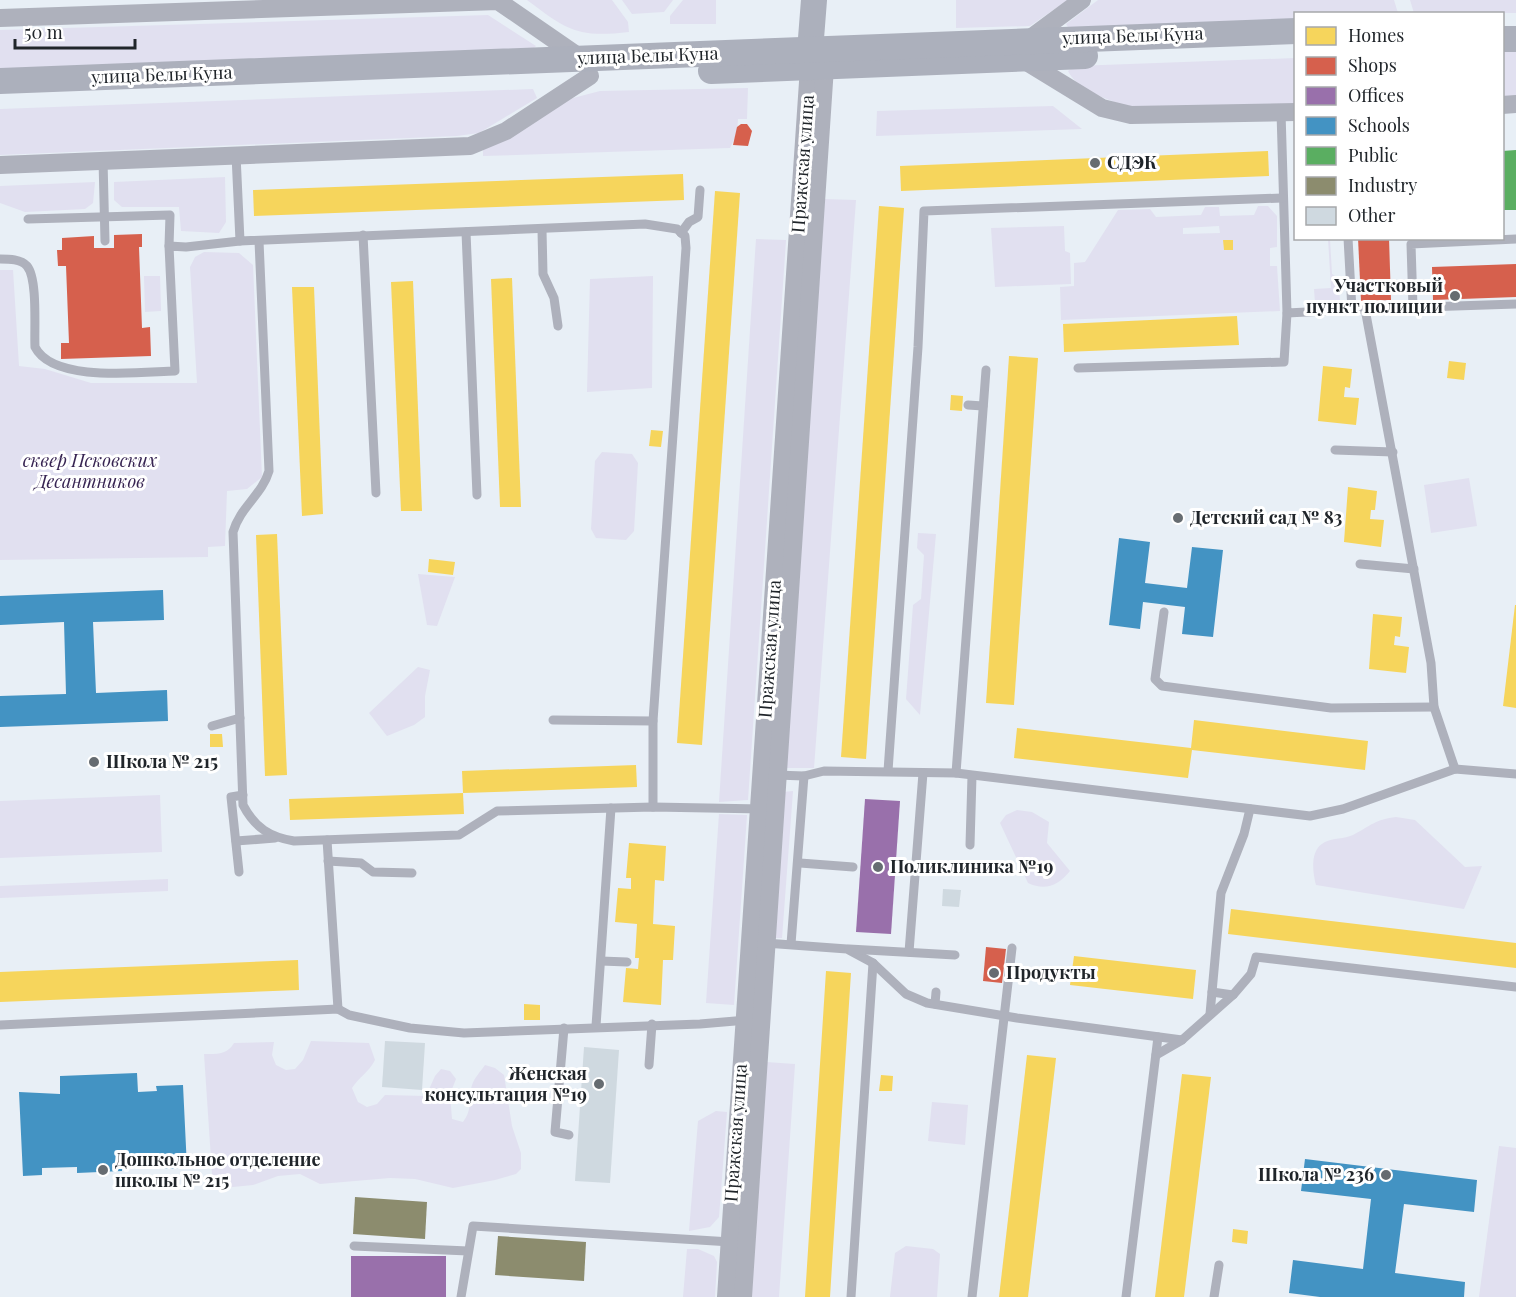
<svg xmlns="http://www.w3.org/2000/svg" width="1516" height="1297" viewBox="0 0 1516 1297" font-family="'Playfair Display',serif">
<rect width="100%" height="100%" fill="#e8eff6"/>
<g fill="#e1e0f0" fill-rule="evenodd">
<path d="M527,0H612L628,22L629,32C577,38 567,30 527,0Z"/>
<polygon points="622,0 673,0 664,12 632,14"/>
<polygon points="683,0 716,0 716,24 670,24 670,16"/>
<polygon points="956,0 1068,0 1030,26 956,28"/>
<polygon points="1098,0 1394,0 1398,13 1296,14 1295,21 1070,30 1066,24"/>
<polygon points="1410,0 1516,0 1516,13 1414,13"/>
<polygon points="488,15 536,46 532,50 0,72 0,30"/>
<polygon points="1502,49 1516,49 1516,96 1503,96"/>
<path d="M1295,58V104L1144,110C1123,106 1077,92 1068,71L1075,66Z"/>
<polygon points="748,88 747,119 738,119 737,133 730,148 483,156 483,148 573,98 600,91"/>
<polygon points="533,89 537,98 479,133 457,136 0,155 0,109"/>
<polygon points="1053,106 1082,129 876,136 877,111"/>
<polygon points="225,177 226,222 219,233 181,231 179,207 122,207 114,200 114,182"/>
<polygon points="95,182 93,203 85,209 25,212 0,203 0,186"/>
<polygon points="824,199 856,200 814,768 784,768"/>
<path d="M1258,206H1268L1277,216V247L1270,248V266H1277L1280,311L1061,320L1060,287L1074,286V263L1085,262L1118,210L1150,209L1156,217L1201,215L1205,207H1219L1220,216L1254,215ZM1219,226L1220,233L1183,234V228Z"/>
<polygon points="1064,226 1065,251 1070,253 1071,284 995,287 991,228"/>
<polygon points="756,239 786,240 748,800 719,802"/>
<polygon points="1328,239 1330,239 1332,274 1338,278 1340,300 1336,303 1303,306 1315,303 1314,289 1331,288"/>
<polygon points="204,252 239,253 253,265 262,477 247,489 227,491 225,546 208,547 208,557 0,560 0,270 13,270 19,366 45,369 91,383 197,383 190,267 195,257"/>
<polygon points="144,276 160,276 161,311 145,312"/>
<polygon points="653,276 652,388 587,392 590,279"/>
<polygon points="602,452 632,454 638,463 634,531 626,540 596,538 591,529 595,461"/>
<polygon points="1469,478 1477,526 1431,533 1424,485"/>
<polygon points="918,533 936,534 920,715 906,699 913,605 921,599 924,555 917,548"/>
<polygon points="418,574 455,577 437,626 427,625"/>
<polygon points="418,667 430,670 425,696 425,717 414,725 387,736 369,713"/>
<polygon points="793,791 782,938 774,938 783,792"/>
<polygon points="160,795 162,852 0,858 0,801"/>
<path d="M1017,810L1032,812L1049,822L1047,843L1070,871C1058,886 1045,891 1028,883L1000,823L1006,815Z"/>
<polygon points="719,814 747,815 734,1005 706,1003"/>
<path d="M1396,817L1415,820L1465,867L1482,866L1464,909L1316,885C1313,872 1309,850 1325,842C1333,838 1344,839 1353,835C1370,826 1376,819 1396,817Z"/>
<polygon points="168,879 168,891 0,898 0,886"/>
<path d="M311,1041L369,1043L375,1060C369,1072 359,1077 352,1088L358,1102L367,1107L377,1104L385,1095L426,1096L435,1076L441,1069L450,1071L456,1079L450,1094L452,1119L463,1122C473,1109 468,1099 472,1085C474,1078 481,1071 485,1065L495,1068L504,1075L512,1126L521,1153V1169L516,1174L495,1180L453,1188L415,1179L390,1178L320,1184L300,1174L278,1176L253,1185L213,1189L204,1054C217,1054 227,1055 234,1043L274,1042L272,1055L276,1065L286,1070L295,1069L303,1060Z"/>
<polygon points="766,1062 795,1064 779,1297 750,1297"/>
<polygon points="932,1102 968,1105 965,1145 928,1141"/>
<polygon points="716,1111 727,1112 719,1217 710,1227 689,1231 698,1121"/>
<polygon points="1499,1146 1516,1148 1516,1297 1479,1297"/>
<polygon points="906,1246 933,1249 940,1254 937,1297 890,1297 895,1253"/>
<polygon points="687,1249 698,1249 714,1256 717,1262 715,1297 683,1297"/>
</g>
<g fill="#f6d55c">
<polygon points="1268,151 1269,176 901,191 900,166"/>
<polygon points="683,174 684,200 254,216 253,190"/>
<polygon points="715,191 740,193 702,745 677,743"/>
<polygon points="879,206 904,208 866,759 841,757"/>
<polygon points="1223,240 1233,240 1233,250 1224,250"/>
<polygon points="512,278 521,507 500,507 491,279"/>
<polygon points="413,281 422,511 401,511 391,282"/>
<polygon points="292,287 314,287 323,514 302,516"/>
<polygon points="1237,316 1239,345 1064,352 1063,324"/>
<polygon points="1009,356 1038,358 1014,705 986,703"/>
<polygon points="1449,361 1466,363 1464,380 1447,378"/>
<polygon points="1323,366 1352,369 1350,388 1345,387 1344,397 1359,398 1356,425 1318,421"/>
<polygon points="951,395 963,396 962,411 950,410"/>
<polygon points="651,430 663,431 661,447 649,446"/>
<polygon points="1348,487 1377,491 1375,510 1371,510 1370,519 1384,520 1381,547 1344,542"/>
<polygon points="277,534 287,775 265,776 256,535"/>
<polygon points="429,559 455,562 453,575 428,572"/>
<polygon points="1515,605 1516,605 1516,708 1503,706"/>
<polygon points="1373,614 1402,617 1400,637 1395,636 1394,645 1409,647 1406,673 1369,669"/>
<polygon points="1194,720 1368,741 1365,770 1192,750 1188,778 1014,758 1017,728 1191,748"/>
<polygon points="210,734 222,734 223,747 210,747"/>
<polygon points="636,765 637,787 463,793 462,771"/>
<polygon points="463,793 464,814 290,820 289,799"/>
<polygon points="629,843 666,846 664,881 655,880 653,924 675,926 673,960 663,960 661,1005 623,1002 626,968 638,969 639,958 635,958 637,924 615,922 618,888 631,889 631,878 626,878"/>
<polygon points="1231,909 1516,943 1516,968 1228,934"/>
<polygon points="1074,956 1196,970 1193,999 1070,985"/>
<polygon points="298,960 299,990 0,1002 0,972"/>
<polygon points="826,971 851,973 833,1249 830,1297 805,1297"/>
<polygon points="524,1004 540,1005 540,1020 524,1020"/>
<polygon points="1027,1055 1056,1058 1028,1297 999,1297"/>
<polygon points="1182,1074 1211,1077 1184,1297 1155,1297"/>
<polygon points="881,1075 893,1076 892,1091 879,1091"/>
<polygon points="1233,1229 1248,1231 1247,1244 1232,1242"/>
</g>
<g fill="#d6604d">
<polygon points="741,124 747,124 752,131 748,146 733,145 737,127"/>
<polygon points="142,234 142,247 139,247 142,328 150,327 151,356 61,359 61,343 69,343 66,266 58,266 57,250 62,250 62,238 94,236 94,248 114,248 114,235"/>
<polygon points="1358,238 1389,238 1391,300 1361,301"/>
<polygon points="1516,264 1516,297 1433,300 1432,267"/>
<polygon points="986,947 1006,949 1002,983 983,981"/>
</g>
<g fill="#9970ab">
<polygon points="865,799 900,801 891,934 856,932"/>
<rect x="351" y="1256" width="95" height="41"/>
</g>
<g fill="#4393c3">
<polygon points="1119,538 1150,542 1145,583 1187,588 1192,547 1223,550 1213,637 1182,634 1185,607 1143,602 1140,629 1109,625"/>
<polygon points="163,590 164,620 93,622 96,693 167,690 168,721 0,727 0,696 66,694 64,622 0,625 0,596"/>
<polygon points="137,1073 138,1092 157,1091 156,1086 183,1085 187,1168 162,1169 161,1163 122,1165 122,1171 77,1173 77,1167 42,1168 42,1175 23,1176 19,1092 60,1094 60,1076"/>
<polygon points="1305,1159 1477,1180 1474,1212 1404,1204 1395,1273 1465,1282 1464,1297 1320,1297 1289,1293 1293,1260 1363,1269 1371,1199 1301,1191"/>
</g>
<polygon fill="#5aae61" points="1516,150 1516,210 1502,210 1502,151"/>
<g fill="#8c8c6e">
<polygon points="355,1197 427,1202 425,1239 353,1234"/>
<polygon points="498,1236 586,1242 584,1281 495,1275"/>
</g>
<g fill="#cfd9e0">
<polygon points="943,889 961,890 959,907 942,906"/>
<polygon points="385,1041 425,1043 422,1090 382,1087"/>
<polygon points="584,1047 619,1050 610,1183 575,1181"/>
</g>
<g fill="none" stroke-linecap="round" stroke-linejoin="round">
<g stroke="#aeb1bc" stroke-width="9">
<polyline points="1281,112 1287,313 1365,309 1431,663 1434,707 1455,769"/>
<polyline points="236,155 240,241 645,224 677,229 685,236 686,248 653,721 653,807"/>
<polyline points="103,160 105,241"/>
<polyline points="28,219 170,215 169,246"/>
<polyline points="542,230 543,274 554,298 558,326"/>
<polyline points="466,232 477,495"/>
<polyline points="681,233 689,222 698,217 700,190"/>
<polyline points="363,235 376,493"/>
<polyline points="1348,238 1352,310"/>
<path d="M259,241L269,471C262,495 240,507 233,532L243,805C255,828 270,837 294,841L459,835L497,811L653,807L762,809"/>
<path d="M0,259C9,259 21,259 27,266C38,279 34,330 35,347C53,383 141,372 175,371L169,246L186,247L240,241"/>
<polyline points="1413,307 1411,244 1516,239"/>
<polyline points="1365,309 1516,304"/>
<polyline points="1078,368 1284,362 1287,313"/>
<polyline points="968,405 983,406"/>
<polyline points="1335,450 1393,452"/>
<polyline points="1360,564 1414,569"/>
<polyline points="1164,612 1155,679 1162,686 1331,708 1434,707"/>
<polyline points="553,720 653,721"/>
<polyline points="212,726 240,718"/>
<polyline points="888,771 918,347 924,211 1282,198"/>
<polyline points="956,773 986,370"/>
<polyline points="776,775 804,776 824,771 956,773 1310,816 1343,809 1455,769 1516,774"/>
<polyline points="327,840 338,1009"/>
<polyline points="236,841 275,838"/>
<polyline points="970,845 972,776"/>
<polyline points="328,861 361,863 373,872 412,873"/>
<polyline points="800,863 853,867"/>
<polyline points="239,872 231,797 243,795"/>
<polyline points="765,943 847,949 873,963 906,994 927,1003 1017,1018 1182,1040 1233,995 1251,974 1256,957 1516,987"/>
<polyline points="791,944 804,776"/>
<polyline points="849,949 955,955"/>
<polyline points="909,952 923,773"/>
<polyline points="601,961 627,962"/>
<polyline points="1212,992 1233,995"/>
<polyline points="935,1004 936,992"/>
<polyline points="1210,1014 1221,893 1244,834 1250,809"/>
<polyline points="0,1025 338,1009 349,1015 410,1028 464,1033 700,1024 747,1020"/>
<polyline points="596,1026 611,808"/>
<polyline points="564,1028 555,1132 569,1135"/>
<polyline points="1156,1055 1182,1040"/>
<polyline points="649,1065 652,1024"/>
<polyline points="354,1246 468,1251"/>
<polyline points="461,1297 473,1226 731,1242"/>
<polyline points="851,1297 873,963"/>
<polyline points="972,1297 1012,948"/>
<polyline points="1126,1297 1158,1037"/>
<polyline points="1214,1297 1219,1265"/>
</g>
<g stroke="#aeb1bc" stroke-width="18">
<polyline points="0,18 498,1 582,59"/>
<polyline points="1028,40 1082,0"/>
<polyline points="1020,58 1102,108 1131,115 1296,112"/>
<polyline points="1502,105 1516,104"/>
<polyline points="0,165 470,146 506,131 590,76"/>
<polyline points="726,1297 809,67"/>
<polyline points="743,1297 825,67"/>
</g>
<g stroke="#acb0bc" stroke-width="26">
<polyline points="1502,39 1516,39"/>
<polyline points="809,64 814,0"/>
<polyline points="711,71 1085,56"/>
<polyline points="0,81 1296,31"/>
</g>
</g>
<g fill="#666c71" stroke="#fff" stroke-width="2">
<circle cx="1095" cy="163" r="6"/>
<circle cx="1455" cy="296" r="6"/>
<circle cx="1178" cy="518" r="6"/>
<circle cx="94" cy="762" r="6"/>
<circle cx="878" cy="867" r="6"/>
<circle cx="994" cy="973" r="6"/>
<circle cx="599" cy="1084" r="6"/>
<circle cx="103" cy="1170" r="6"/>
<circle cx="1386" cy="1175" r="6"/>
</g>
<g text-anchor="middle" stroke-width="6" stroke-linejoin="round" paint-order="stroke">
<g font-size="18" fill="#20252a" stroke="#fff">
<text transform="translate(1133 36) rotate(-2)" y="6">улица Белы Куна</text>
<text transform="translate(648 56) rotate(-2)" y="6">улица Белы Куна</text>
<text transform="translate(162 75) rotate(-2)" y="6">улица Белы Куна</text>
<text transform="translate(803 164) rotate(-86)" y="6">Пражская улица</text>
<text transform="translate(770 649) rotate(-86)" y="6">Пражская улица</text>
<text transform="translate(736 1133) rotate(-86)" y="6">Пражская улица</text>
</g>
<g font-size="18" font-weight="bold" fill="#20252a" stroke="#fff" text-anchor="start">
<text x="1107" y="169">СДЭК</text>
<text x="1443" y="292" text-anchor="end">Участковый<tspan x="1443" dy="21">пункт полиции</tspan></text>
<text x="1190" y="524">Детский сад № 83</text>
<text x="106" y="768">Школа № 215</text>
<text x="890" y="873">Поликлиника №19</text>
<text x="1006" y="979">Продукты</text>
<text x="587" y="1080" text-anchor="end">Женская<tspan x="587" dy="21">консультация №19</tspan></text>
<text x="115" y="1166">Дошкольное отделение<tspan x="115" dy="21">школы № 215</tspan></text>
<text x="1374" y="1181" text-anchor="end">Школа № 236</text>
</g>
<g font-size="18" font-style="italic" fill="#372452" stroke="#fff">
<text x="90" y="467">сквер Псковских<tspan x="90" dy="21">Десантников</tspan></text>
</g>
</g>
<rect x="1294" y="12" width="210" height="228" fill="#ffffff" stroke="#a6a8aa" stroke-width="1.5"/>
<rect x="1306" y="27" width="30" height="18" fill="#f6d55c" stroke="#a6a8aa" stroke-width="1.5"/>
<text x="1348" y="42" font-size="18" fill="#20252a">Homes</text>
<rect x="1306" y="57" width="30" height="18" fill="#d6604d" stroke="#a6a8aa" stroke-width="1.5"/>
<text x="1348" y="72" font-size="18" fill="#20252a">Shops</text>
<rect x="1306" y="87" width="30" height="18" fill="#9970ab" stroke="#a6a8aa" stroke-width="1.5"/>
<text x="1348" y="102" font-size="18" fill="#20252a">Offices</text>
<rect x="1306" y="117" width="30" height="18" fill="#4393c3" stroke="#a6a8aa" stroke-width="1.5"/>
<text x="1348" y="132" font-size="18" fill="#20252a">Schools</text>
<rect x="1306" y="147" width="30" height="18" fill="#5aae61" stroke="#a6a8aa" stroke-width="1.5"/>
<text x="1348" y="162" font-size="18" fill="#20252a">Public</text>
<rect x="1306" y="177" width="30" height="18" fill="#8c8c6e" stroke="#a6a8aa" stroke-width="1.5"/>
<text x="1348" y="192" font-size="18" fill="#20252a">Industry</text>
<rect x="1306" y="207" width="30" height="18" fill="#cfd9e0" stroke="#a6a8aa" stroke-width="1.5"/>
<text x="1348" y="222" font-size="18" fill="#20252a">Other</text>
<path d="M15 39v9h120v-9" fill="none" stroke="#20252a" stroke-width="3"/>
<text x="24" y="39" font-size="18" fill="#20252a" stroke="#ffffff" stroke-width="4.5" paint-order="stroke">50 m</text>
</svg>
